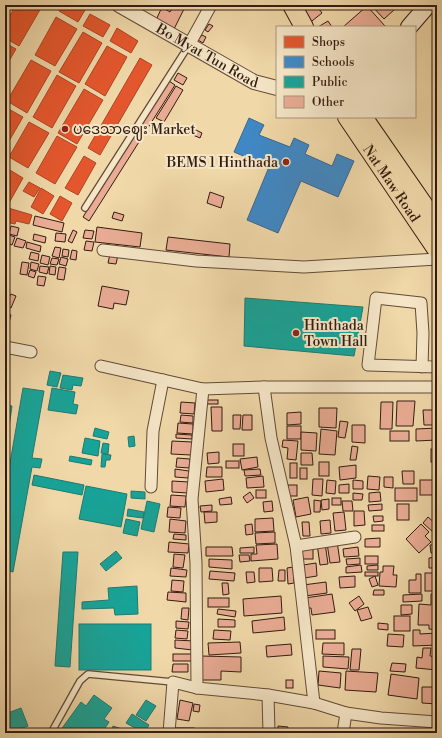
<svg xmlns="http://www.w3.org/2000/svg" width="442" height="738" viewBox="0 0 442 738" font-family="'Libre Bodoni','Noto Sans Myanmar',serif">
<rect width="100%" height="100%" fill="#f0d8a9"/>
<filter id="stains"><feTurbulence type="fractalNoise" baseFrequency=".005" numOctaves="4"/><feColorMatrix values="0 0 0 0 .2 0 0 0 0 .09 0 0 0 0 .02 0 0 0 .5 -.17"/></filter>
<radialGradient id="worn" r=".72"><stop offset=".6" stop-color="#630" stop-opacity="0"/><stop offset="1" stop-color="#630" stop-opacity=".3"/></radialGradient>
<g fill="#e4572e" stroke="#af4525">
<polygon points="16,5 35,5 41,8 19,46 5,38 5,24"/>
<polygon points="62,5 76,5 85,10 78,22 59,11"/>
<polygon points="90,14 110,25 103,37 83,26"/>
<polygon points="56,17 77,29 55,66 35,55"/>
<polygon points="117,28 138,41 131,53 110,41"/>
<polygon points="83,32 102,43 79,83 59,72"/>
<polygon points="5,43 16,49 5,68"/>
<polygon points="107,46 127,57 105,96 85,84"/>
<polygon points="140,58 152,65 100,155 88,148"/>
<polygon points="31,60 51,71 27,113 7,101"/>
<polygon points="57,75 76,86 52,128 33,117"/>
<polygon points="84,89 103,100 77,144 58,133"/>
<polygon points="5,107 23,117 5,148"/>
<polygon points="29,122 49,133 28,168 9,157"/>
<polygon points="57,136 77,147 55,184 36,173"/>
<polygon points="84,156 96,163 78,195 65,188"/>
<polygon points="5,167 23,178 9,203 5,201"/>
<polygon points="29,182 40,188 34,197 23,191"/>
<polygon points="41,188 54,196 43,214 31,207"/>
<polygon points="60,196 72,203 62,221 50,214"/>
<polygon points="5,207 32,215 29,224 16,221 15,224 5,222"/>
</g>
<polygon fill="#3f88c5" stroke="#3b678f" points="249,118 264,125 259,135 290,147 294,138 309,145 305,154 332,166 337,154 354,161 338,197 301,181 278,233 247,220 269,167 234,152"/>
<g fill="#17a398" stroke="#1f7a70">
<polygon points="245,298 363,307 354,356 244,346"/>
<polygon points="50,371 61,373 57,387 47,385"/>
<polygon points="63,375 83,378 81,386 73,385 72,390 60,388"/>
<polygon points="23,388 44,391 32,458 42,459 40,468 32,467 13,572 5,570 5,492"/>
<polygon points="52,388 75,392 73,404 78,405 76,414 48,410"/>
<polygon points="5,405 12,406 7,442 5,441"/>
<polygon points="95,428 109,432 107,439 93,436"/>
<polygon points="134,436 135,446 129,447 128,437"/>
<polygon points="85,438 100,441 98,456 82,453"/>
<polygon points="103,443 109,444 108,454 101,453"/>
<polygon points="102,454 111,455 110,460 106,460 105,467 101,467"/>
<polygon points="70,456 92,460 91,465 69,461"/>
<polygon points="34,475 84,485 82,495 32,485"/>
<polygon points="86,486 127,494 121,527 79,519"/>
<polygon points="131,491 145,492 145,499 131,498"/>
<polygon points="147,501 160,504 154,532 141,529"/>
<polygon points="128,509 144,512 143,518 127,516"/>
<polygon points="126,519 140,522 137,536 123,533"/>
<polygon points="116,551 122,558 106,571 100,564"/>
<polygon points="63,552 78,552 70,667 55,666"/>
<polygon points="137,586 138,614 115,615 114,608 82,609 82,602 109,600 108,588"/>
<rect x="79" y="624" width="72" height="46"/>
<polygon points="5,649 7,674 5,675"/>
<polygon points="94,695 112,708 104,719 109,722 102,733 62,733 60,731 81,702 86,706"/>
<polygon points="146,700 156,706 146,721 136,715"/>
<polygon points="21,708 28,726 9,733 5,722 5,714"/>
<polygon points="132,714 149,725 144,733 126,723"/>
<polygon points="113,726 134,733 110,733"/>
</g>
<g fill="#eaac95" stroke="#321b11">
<polygon points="174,5 186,5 174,29 156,20 162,7 170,12"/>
<polygon points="310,5 316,5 322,13 307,25 299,14"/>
<polygon points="371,5 392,5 395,9 384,19"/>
<polygon points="367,6 385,26 383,27 343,27"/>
<polygon points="328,21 332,27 318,27"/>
<polygon points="209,24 213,26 208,32 205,30"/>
<polygon points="202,35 206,37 203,43 198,40"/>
<polygon points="178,73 187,78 183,85 174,80"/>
<polygon points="169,81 175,85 89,221 83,217"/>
<polygon points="176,86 183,90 164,122 156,118"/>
<polygon points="196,130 202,133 200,138 193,135"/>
<polygon points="210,192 224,197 221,208 207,203"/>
<polygon points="114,212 124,215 122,221 112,218"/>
<polygon points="35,216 64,223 62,232 33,225"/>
<polygon points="11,226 19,228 17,236 9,234"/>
<polygon points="97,227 142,233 140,247 95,242"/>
<polygon points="73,230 77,232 72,243 68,241"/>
<polygon points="85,230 94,231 92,239 83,238"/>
<polygon points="56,233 66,234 65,242 55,241"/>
<polygon points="6,234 15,237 12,245 6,243"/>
<polygon points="34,234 46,237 45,243 33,240"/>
<polygon points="168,237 230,244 229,257 166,250"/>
<polygon points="17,238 26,241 23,248 14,246"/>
<polygon points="86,241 94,242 92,251 84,250"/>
<polygon points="27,242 41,246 40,252 26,248"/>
<polygon points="55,247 61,248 59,258 52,256"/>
<polygon points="63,249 69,250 68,257 62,256"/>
<polygon points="72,250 77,251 76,260 70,259"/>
<polygon points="31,252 39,254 38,261 29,259"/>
<polygon points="110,254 118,255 116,264 108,263"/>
<polygon points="42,255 50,257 48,265 40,263"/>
<polygon points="61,257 68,259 66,266 59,264"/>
<polygon points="52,258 59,259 57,265 50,264"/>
<polygon points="22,262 29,263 27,275 20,274"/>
<polygon points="31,262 39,264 37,271 30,269"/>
<polygon points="40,266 49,267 47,274 39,272"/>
<polygon points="50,266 56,267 55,275 49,274"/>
<polygon points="59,267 66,268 64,280 57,279"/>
<polygon points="30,270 36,272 34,278 28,276"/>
<polygon points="38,276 46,277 44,286 37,285"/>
<polygon points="102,286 129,291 126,305 114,303 113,309 98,306"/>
<polygon points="11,294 16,296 11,308 5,305"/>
<polygon points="5,313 11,315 8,326 5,325"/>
<rect x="202" y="400" width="16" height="4"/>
<polygon points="397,401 415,401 413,426 396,426"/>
<polygon points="181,402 195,403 194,414 180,413"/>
<polygon points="381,402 393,402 392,429 380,429"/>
<polygon points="211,407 222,407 222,431 212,431"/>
<polygon points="319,408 337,408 336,428 319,427"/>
<polygon points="423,410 437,410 437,425 424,425"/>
<polygon points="301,412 301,424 287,425 287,413"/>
<polygon points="181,415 193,416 193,423 180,422"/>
<polygon points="233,415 241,415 240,429 233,429"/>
<polygon points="243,415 252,415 252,430 242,430"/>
<polygon points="340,421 348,422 345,438 338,437"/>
<polygon points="178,423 193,424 193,434 177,433"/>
<polygon points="352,425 365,425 365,443 352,442"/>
<rect x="287" y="426" width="14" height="13"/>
<polygon points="437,428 437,440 416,441 416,429"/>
<polygon points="321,429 337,431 335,455 319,454"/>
<rect x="390" y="431" width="19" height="10"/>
<polygon points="301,432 317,433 316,451 301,450"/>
<polygon points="176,434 192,435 192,439 176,438"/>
<polygon points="283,440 298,441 296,460 287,459 288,448 282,447"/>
<polygon points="172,441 192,442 191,455 171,454"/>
<rect x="233" y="444" width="11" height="12"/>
<polygon points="352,446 358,447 356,460 350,460"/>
<rect x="431" y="449" width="6" height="13"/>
<polygon points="219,452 219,463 208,464 207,453"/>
<polygon points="301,453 312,453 313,465 301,465"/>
<polygon points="257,457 258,467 242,470 240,459"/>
<polygon points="177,458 190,459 189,468 176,467"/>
<rect x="226" y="461" width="13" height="7"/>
<rect x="319" y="462" width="10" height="14"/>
<rect x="290" y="463" width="7" height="15"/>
<polygon points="356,465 356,478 340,480 339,467"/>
<polygon points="207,467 222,467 222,477 206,477"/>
<rect x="300" y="468" width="7" height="11"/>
<polygon points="175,469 189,471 188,478 175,477"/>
<polygon points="260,469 261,475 245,476 244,470"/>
<polygon points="402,471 414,471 414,484 403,484"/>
<polygon points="263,476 264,487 247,488 246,478"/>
<polygon points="368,476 380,477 379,490 367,489"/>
<polygon points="384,477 393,477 393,488 384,487"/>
<polygon points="223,479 224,490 206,492 205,481"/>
<polygon points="313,479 323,479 322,496 312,495"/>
<polygon points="327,480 336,481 335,494 326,493"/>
<polygon points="353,480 363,481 363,489 353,489"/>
<rect x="420" y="480" width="17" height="15"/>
<polygon points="172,481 189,482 188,493 172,492"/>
<polygon points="349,484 349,493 339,493 339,485"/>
<rect x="288" y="485" width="9" height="11"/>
<rect x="395" y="488" width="22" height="13"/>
<rect x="256" y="490" width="10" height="8"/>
<polygon points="250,492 254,498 247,503 243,497"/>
<polygon points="380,492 381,501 369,502 369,493"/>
<polygon points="353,493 363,494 362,500 353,500"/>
<polygon points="171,495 186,496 185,507 170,506"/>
<polygon points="231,497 232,504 220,505 219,499"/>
<polygon points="308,497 311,514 296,517 293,500"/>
<rect x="332" y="498" width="9" height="7"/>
<polygon points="329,499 329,509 322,510 321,500"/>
<polygon points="437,499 437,515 434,515 434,500"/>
<polygon points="314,500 321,501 320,512 314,512"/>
<polygon points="272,501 273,511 264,512 263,502"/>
<polygon points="342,501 352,501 353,511 343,511"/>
<polygon points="382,504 382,510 369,511 368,505"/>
<rect x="397" y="504" width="12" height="16"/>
<polygon points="212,505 212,511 201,512 200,506"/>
<polygon points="168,507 181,508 180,518 167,517"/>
<polygon points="354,511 364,511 365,525 354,526"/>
<polygon points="204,512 217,512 217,522 205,523"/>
<polygon points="344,512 346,530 335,531 333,513"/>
<polygon points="373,516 383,516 383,521 374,522"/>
<polygon points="428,517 437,525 437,528 433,532 423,523"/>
<polygon points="273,518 274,531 255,532 255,519"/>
<polygon points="170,519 186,521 185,533 169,532"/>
<polygon points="330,520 331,533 321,534 320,521"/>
<polygon points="302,522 309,522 310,536 303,536"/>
<polygon points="252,524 253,534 246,535 245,525"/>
<polygon points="421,524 429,532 425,536 431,542 419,553 406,539"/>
<rect x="372" y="525" width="12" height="6"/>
<polygon points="275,532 275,543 256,544 255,533"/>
<polygon points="174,534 186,535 186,540 173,539"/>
<polygon points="380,538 380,547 365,547 365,539"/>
<polygon points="337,541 340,562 330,563 327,543"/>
<polygon points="169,542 189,544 188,553 168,552"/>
<polygon points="325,543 328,564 320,565 317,544"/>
<polygon points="277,544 278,559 251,561 251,554 257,554 256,545"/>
<polygon points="430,545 437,545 437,553 431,553"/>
<rect x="300" y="546" width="13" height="13"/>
<polygon points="206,547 232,547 233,556 206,556"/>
<polygon points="254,547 254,553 240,553 240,548"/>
<polygon points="358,547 359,556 344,557 343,549"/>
<polygon points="174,554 185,555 183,568 173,567"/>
<polygon points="239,555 249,555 250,561 240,562"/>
<rect x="365" y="556" width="13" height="8"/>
<polygon points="437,557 437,568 429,568 429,558"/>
<polygon points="360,558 360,564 347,565 346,559"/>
<polygon points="209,559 232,560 232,569 209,567"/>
<polygon points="316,563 317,576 304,578 303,565"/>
<polygon points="361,565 362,572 346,573 346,567"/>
<polygon points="378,565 378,570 367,570 367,566"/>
<polygon points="383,566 394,566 393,575 397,575 396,587 379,586 380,572 383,572"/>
<polygon points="293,567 294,583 288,584 287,568"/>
<polygon points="171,568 187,570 186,577 170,576"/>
<polygon points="259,568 272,568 273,581 259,582"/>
<polygon points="279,570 285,570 285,581 278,581"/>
<polygon points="210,571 235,573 234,581 209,579"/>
<polygon points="246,572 254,572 255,582 247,583"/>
<rect x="365" y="572" width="13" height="4"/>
<rect x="425" y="573" width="12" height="18"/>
<polygon points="416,574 421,574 421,593 409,593 409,580 416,580"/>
<polygon points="355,576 355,587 340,588 339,577"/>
<polygon points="375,576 378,585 372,587 369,579"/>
<polygon points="172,580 184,581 183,592 171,591"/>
<polygon points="326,582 327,593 305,596 303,585"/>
<polygon points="222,583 228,583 229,594 223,595"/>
<polygon points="374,590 384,590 384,595 373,595"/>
<polygon points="168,592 186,593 186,602 167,600"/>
<polygon points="332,594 335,612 312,615 311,608 306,608 305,598"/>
<polygon points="422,594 422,601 403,602 403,595"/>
<polygon points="431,594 437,594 437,630 429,629 429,625 418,625 419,604 431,605"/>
<polygon points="281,596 282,613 244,616 243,599"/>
<polygon points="359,596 364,604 355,611 349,603"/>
<rect x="208" y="598" width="21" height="9"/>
<polygon points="401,605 412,605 412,614 401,615"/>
<polygon points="368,607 372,618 361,621 357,610"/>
<polygon points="182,608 189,608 188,620 181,619"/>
<polygon points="218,609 236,611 235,617 217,614"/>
<rect x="394" y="616" width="16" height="15"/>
<polygon points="284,617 285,630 253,633 252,621"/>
<polygon points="218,619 235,620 235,627 218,627"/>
<polygon points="176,621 189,622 188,629 176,628"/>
<polygon points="378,623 388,624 388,630 378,629"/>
<polygon points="176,630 188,631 187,639 175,638"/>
<polygon points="214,630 231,631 230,640 213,639"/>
<rect x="316" y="630" width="19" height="9"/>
<polygon points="413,630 420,630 420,634 437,633 437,645 413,646"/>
<polygon points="388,634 404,635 403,647 387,646"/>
<polygon points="175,640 194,641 193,650 175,648"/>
<polygon points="240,642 241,653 209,655 208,643"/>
<polygon points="323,643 344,643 344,655 322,654"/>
<polygon points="291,644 292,655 267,657 266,646"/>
<polygon points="423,648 431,648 430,656 437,657 437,670 416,668 417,657 422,658"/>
<polygon points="352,649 361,649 359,670 350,670"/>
<rect x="173" y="654" width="21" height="7"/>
<polygon points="201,656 241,657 241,672 221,671 221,680 200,680"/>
<polygon points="323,656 349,657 348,669 323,667"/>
<polygon points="392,663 406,664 405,672 390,671"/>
<polygon points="173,664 188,664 188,672 172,672"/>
<polygon points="319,671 341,673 340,688 318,685"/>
<polygon points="346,671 378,673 376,692 345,690"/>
<polygon points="391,674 419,678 417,699 388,695"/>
<rect x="286" y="680" width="7" height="8"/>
<polygon points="422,687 437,687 437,704 422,703"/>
<polygon points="180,700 193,703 189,721 177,719"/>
<polygon points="194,704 200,705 199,712 193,711"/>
<polygon points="278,726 288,727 287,733 278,733"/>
<rect x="176" y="728" width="18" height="5"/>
</g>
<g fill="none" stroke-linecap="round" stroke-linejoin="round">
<g stroke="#624a37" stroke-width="8">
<g id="service">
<polyline points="85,208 189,45"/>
<polyline points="51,733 80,681 88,674 173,682"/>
</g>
</g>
<g stroke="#624a37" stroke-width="13">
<g id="minor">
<polyline points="189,45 211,5"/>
<polyline points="103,250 196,261 304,267 437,259"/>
<polyline points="5,347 31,352"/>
<polyline points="101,366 203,389 264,387 437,387"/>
<polyline points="422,367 423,333 421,303 376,298 368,365 437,367"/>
<polyline points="264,387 271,438 296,546 314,703"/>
<polyline points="151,487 153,431 163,380"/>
<polyline points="296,546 355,537"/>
<polyline points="197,688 196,563 192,499 203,389"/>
<polyline points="268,695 269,733"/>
<polyline points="169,733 173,682 197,688 268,695 314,703 346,713 381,718 437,722"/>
<polyline points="343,733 346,713"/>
</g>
</g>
<g stroke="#624a37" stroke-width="16">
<g id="tertiary">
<path id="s1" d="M119,5L254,82L277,88"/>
</g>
</g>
<g stroke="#321b11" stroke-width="18">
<polyline id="secondary" points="409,27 428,5"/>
</g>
<g stroke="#321b11" stroke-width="20">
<g id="primary">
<polyline points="292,5 304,27"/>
<path id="s2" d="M347,117L437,250"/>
<polyline points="363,117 437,224"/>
</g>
</g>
<use href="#service" stroke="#f5e6c7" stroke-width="5.5"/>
<use href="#minor" stroke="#f5e6c7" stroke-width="11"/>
<use href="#tertiary" stroke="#f5e6c7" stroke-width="14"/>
<use href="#secondary" stroke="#f5e6c7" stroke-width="16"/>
<use href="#primary" stroke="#f0d8a9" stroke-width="18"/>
</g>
<g fill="#8f2418" stroke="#f5e6c7" stroke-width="1.5">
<circle cx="65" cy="129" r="4"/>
<circle cx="286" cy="162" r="4"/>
<circle cx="296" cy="333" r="4"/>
</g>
<g text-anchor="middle" stroke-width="4" stroke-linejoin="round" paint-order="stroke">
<g font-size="14" fill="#321b11" stroke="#f5e6c7">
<text dy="5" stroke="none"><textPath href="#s1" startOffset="102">Bo Myat Tun Road</textPath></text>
<text dy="5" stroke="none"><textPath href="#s2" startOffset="80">Nat Maw Road</textPath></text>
</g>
<g font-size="14" fill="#321b11" stroke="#f5e6c7" text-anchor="start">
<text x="73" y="134">ပဒေသာဈေး Market</text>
<text x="278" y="167" text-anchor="end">BEMS 1 Hinthada</text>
<text x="304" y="330">Hinthada<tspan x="304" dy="16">Town Hall</tspan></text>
</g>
</g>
<rect width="442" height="738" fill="none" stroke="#f0d8a9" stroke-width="20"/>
<rect x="6" y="6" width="430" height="726" fill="none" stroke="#321b11" stroke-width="2"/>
<rect x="10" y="10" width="422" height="718" fill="none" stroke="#321b11"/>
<rect x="276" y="26" width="140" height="92" fill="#f5e6c7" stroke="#a7957e"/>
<rect x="284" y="36" width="20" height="12" fill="#e4572e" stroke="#a7957e"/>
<text x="312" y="46" font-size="12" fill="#321b11">Shops</text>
<rect x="284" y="56" width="20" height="12" fill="#3f88c5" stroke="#a7957e"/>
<text x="312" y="66" font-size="12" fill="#321b11">Schools</text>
<rect x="284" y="76" width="20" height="12" fill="#17a398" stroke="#a7957e"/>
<text x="312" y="86" font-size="12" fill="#321b11">Public</text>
<rect x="284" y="96" width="20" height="12" fill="#eaac95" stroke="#a7957e"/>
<text x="312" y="106" font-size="12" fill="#321b11">Other</text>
<rect width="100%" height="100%" filter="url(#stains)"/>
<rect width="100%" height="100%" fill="url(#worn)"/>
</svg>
